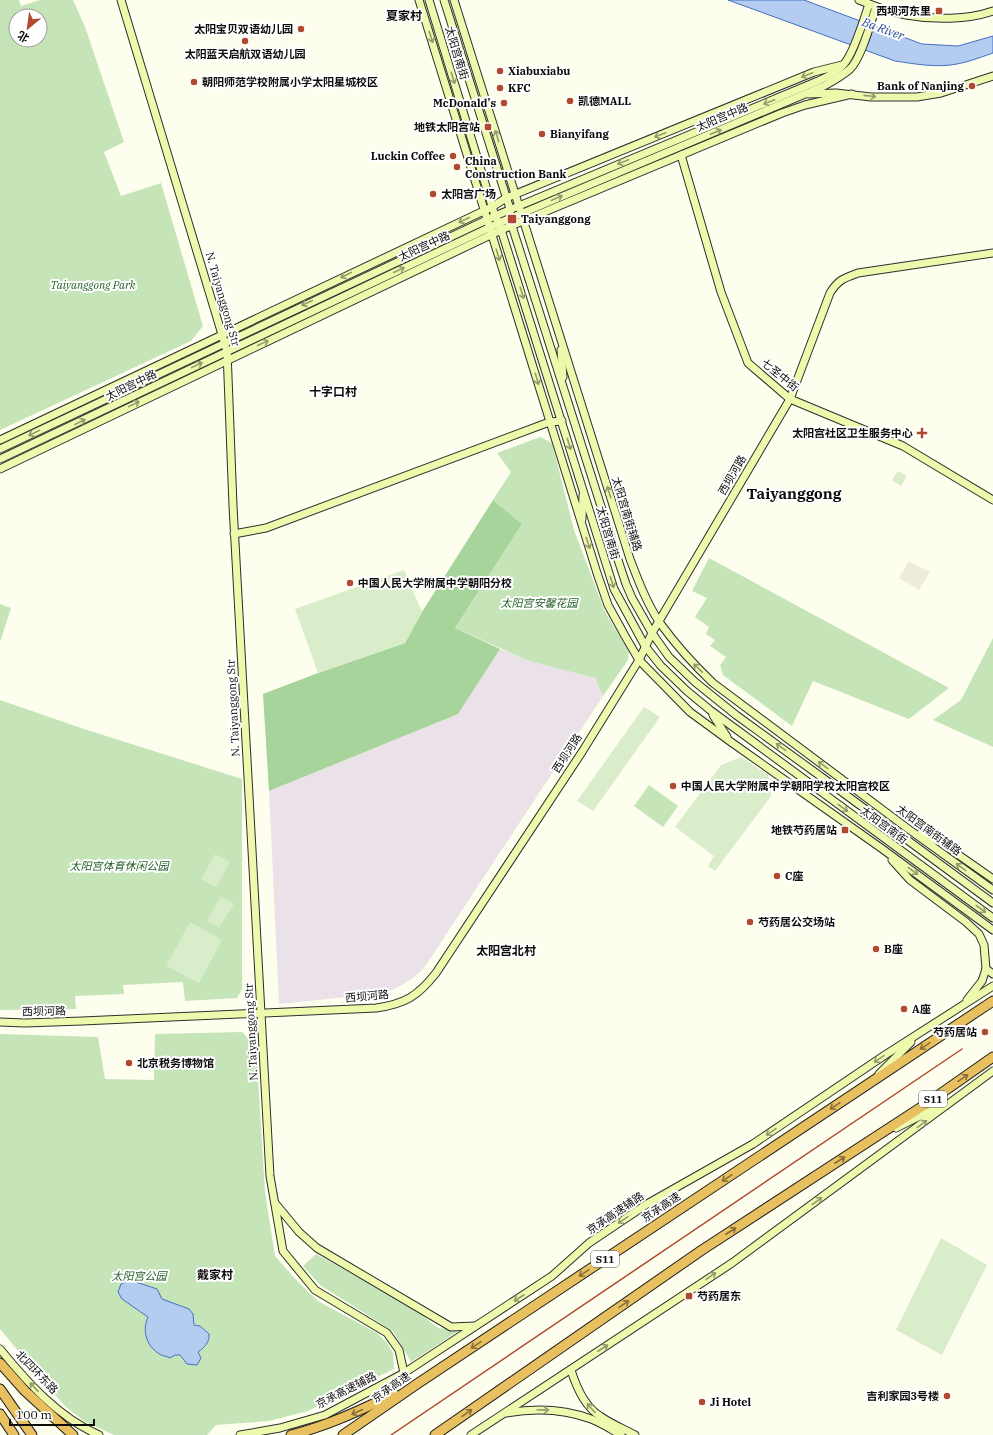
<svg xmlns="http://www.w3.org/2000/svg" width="993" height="1435" viewBox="0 0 993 1435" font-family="'IBM Plex Serif','Noto Sans SC',serif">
<rect width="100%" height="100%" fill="#fdfeed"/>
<polygon fill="#eae1e9" points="500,649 529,661 595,678 603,696 424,968 413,978 395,989 384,993 279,1004 269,791 458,714"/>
<g fill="#c5e5b9" fill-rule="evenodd">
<path d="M0,0H19L21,6L40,0H73L85,27L124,142L104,152L121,196L161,183L203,326L191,341L0,430ZM16,16H40V40H16Z"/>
<polygon points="540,437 552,443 574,530 605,612 629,652 628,660 603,696 595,678 529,661 455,628 522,524 493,500 511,472 497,453"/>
<polygon points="709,558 949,688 909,719 813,681 792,726 723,675 720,665 726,657 710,646 715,640 706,634 709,627 695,617 707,598 692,591"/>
<polygon points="0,604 11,608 0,642"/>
<polygon points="993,638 993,747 933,720 961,700"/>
<polygon points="0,700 81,728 242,779 242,989 237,998 185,1001 183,982 123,985 124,994 75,996 76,1009 0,1010"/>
<polygon points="649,785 678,806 663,827 634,806"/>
<polygon points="242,1032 256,1046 265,1192 275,1256 298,1282 318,1301 377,1333 387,1343 393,1353 394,1369 308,1411 269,1421 216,1425 207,1435 114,1435 84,1421 66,1407 56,1396 0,1329 0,1034 98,1037 105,1079 154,1080 155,1034"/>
<polygon points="316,1254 412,1307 438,1328 460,1330 411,1362 393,1331 320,1285 303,1266"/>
</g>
<polygon fill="#a6d49a" points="493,500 522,524 455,628 500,649 458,714 269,791 263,694 318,673 405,643 422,612"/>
<g fill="#d9edca">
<polygon points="898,471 907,476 901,486 892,480"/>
<polygon points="404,570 422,612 405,643 318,673 295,609"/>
<polygon points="644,707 660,717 593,811 577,801"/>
<polygon points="741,757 768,775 771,796 715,871 708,866 714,856 675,827 721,765"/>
<polygon points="215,854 230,862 216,887 201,879"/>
<polygon points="221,897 234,904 219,928 207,921"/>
<polygon points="190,922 222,940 199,983 166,966"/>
<polygon points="941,1238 987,1265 942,1355 896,1330"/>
</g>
<polygon fill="#edecdd" points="909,561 930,572 919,590 899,578"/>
<g fill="#b5ccf1" stroke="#4270c2">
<path d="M728,0H804L922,44L958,46L993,36V53C981,57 969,62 957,64C937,68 915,64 895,61Z"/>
<path d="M130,1280L157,1289L162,1299L189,1309L193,1314L194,1325L200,1326L209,1334C210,1342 204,1348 198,1352L201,1358L197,1365L187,1364L180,1355H175L170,1358C167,1356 161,1356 158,1353C146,1345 142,1330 148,1317L122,1299L118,1292L121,1284Z"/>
</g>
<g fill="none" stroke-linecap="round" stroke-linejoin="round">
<g stroke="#2e2e2e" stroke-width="9">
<g id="secondary">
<polyline points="121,0 227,351 233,506 270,1176 283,1251 315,1290 387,1333 399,1350 404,1373"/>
<polyline points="419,0 597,573 608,605 625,636 639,660 690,712 731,742 881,848 993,930"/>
<polyline points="429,0 495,216 499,223 614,589 645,646 661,666 687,691 710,710 993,918"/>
<polyline points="444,0 510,209 510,218 512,226 619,563 626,584 632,598 652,633 669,657 695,682 736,715 827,781 993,903"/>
<path d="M454,0L630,559C638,580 647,604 660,623C676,645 693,664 713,683L907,828L993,890"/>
<path d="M859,0C874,6 890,12 906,15C934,20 967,20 993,11"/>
<polyline points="809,94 836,93 871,97 917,97 941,93 993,76"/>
<polyline points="681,155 721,292 748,363 790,399 903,446 993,500"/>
<polyline points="561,350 563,377"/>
<polyline points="0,440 492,207 506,198 814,72 842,65"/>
<path d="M0,449L495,216L818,81C827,77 838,72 844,64C854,53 864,19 869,4"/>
<path d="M0,459L499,223L824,86C833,81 842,76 850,69C861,59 871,22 876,7"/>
<polyline points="0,469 501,230 782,113 805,105 852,94"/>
<polyline points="582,519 583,495"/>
<polyline points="234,534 266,528 544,424 550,422 562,421"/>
<polyline points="713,715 727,737"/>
<polyline points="920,834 940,842 993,879"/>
<polyline points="892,860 910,880 966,922 979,934 984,945 986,969 982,981 967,1000"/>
<polyline points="986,969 993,974"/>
<path d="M0,1022L25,1023L82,1021L376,1008C405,1004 418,996 436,973L582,752L639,660L652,633L790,399L830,293C838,280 844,278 858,273L993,253"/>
<polyline points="879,1074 911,1042"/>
<polyline points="896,1128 940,1106"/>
<polyline points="275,1203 299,1232 317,1248 451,1327 475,1326"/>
<path d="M0,1349C27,1382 59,1418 99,1435"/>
<path d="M571,1370C576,1386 585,1407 600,1416C611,1424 624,1429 635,1435"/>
<path d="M506,1413C535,1408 564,1409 591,1419C602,1423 612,1430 621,1435"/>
<polyline points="240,1435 280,1428 325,1415 404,1373 552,1276 589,1243 647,1204 753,1144 885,1055 993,986"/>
<polyline points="471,1435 732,1263 993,1071"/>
</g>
</g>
<g stroke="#1d1d1d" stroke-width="11">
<g id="highway">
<polyline points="0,1363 25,1391 73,1435"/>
<polyline points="0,1389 32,1435"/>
<polyline points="0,1414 14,1435"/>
<path d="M291,1435C327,1426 361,1410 394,1394"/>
<polyline points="343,1435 417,1384 993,1001"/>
<polyline points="435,1435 702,1250 923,1106 993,1057"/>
</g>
</g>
<use href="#secondary" stroke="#eef9ad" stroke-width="7"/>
<use href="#highway" stroke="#e9c060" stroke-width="9"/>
<polyline stroke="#b1492f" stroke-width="1.5" points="391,1435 962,1049"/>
</g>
<defs><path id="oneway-shaft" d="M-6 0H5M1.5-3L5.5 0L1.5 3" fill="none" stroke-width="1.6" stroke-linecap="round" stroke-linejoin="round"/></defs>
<g stroke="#949a6d">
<use href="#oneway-shaft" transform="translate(431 37) rotate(72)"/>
<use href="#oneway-shaft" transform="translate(807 75) rotate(158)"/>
<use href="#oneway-shaft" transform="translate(453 78) rotate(73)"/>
<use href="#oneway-shaft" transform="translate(870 96) rotate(6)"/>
<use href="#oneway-shaft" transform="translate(769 102) rotate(158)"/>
<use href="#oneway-shaft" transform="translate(716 132) rotate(-23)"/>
<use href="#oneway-shaft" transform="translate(660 135) rotate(158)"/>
<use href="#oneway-shaft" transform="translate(497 136) rotate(-107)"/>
<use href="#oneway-shaft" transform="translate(623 162) rotate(158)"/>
<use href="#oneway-shaft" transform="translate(557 198) rotate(-23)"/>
<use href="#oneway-shaft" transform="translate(464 220) rotate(155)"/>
<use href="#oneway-shaft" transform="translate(498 255) rotate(73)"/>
<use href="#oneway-shaft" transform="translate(399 270) rotate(-25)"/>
<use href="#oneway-shaft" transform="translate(346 275) rotate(154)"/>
<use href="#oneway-shaft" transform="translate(522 293) rotate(72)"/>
<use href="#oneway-shaft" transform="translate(307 303) rotate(155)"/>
<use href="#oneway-shaft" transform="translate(263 343) rotate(-25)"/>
<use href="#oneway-shaft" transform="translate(197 365) rotate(-26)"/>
<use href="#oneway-shaft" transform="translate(537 379) rotate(73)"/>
<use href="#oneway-shaft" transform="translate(134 404) rotate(-26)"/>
<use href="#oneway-shaft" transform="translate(80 422) rotate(-26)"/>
<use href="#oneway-shaft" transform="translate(34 433) rotate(154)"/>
<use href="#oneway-shaft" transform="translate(569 444) rotate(73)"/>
<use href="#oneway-shaft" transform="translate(609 492) rotate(-107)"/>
<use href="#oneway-shaft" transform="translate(588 543) rotate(72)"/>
<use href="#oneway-shaft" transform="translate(612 582) rotate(72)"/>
<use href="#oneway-shaft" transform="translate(698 668) rotate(-136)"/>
<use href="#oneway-shaft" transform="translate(781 747) rotate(-144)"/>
<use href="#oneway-shaft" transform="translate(823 765) rotate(-144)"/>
<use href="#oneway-shaft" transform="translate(843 808) rotate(36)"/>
<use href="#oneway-shaft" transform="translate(961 867) rotate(-144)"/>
<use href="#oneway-shaft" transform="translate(913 871) rotate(36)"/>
<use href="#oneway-shaft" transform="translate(981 909) rotate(36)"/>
<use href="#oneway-shaft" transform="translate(879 1059) rotate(146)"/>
<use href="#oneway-shaft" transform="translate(922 1124) rotate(-36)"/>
<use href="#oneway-shaft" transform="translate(771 1132) rotate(146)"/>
<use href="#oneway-shaft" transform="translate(817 1201) rotate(-36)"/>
<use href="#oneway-shaft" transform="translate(623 1220) rotate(146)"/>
<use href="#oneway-shaft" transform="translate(711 1276) rotate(-35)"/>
<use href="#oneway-shaft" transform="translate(519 1298) rotate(147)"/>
<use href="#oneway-shaft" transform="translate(603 1348) rotate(-33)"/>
<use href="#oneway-shaft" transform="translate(34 1387) rotate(-133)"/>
<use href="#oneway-shaft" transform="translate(591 1408) rotate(-131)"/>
<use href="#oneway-shaft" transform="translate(543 1410) rotate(2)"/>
</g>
<g stroke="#866f3a">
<use href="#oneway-shaft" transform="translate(925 1046) rotate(146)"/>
<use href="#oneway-shaft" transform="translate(963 1078) rotate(-35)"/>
<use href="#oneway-shaft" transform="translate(835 1106) rotate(146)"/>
<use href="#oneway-shaft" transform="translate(840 1160) rotate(-33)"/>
<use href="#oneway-shaft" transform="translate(727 1178) rotate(146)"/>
<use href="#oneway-shaft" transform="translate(731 1231) rotate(-33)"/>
<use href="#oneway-shaft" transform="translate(584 1273) rotate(146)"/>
<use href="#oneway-shaft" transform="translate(624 1304) rotate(-35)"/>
<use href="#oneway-shaft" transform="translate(476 1345) rotate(146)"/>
<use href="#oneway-shaft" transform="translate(357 1412) rotate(155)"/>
<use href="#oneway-shaft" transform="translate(467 1413) rotate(-35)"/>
</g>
<g fill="#b1492f" stroke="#fff" stroke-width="1.5">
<rect x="935" y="7" width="8" height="8" rx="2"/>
<circle cx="301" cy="29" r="4"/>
<circle cx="245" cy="41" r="4"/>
<circle cx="500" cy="71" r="4"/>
<circle cx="194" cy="82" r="4"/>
<circle cx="972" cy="86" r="4"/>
<circle cx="500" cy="88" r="4"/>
<circle cx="570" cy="101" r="4"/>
<circle cx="504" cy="103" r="4"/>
<rect x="484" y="123" width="8" height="8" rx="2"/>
<circle cx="542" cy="134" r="4"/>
<circle cx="453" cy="156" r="4"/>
<circle cx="457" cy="167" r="4"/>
<circle cx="433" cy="194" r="4"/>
<rect x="507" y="214" width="10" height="10" rx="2"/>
<path d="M920 427h4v4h4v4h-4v4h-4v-4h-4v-4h4z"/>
<circle cx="350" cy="583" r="4"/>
<circle cx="673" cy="786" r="4"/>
<rect x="841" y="826" width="8" height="8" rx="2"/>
<circle cx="777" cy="876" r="4"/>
<circle cx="750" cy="922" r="4"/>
<circle cx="876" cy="949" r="4"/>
<circle cx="904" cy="1009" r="4"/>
<circle cx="985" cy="1032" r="4"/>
<circle cx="129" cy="1063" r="4"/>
<rect x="685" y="1292" width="8" height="8" rx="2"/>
<circle cx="947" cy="1396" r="4"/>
<circle cx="702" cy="1402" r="4"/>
</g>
<g text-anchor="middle" stroke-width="4" stroke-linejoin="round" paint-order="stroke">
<g fill="#fff" stroke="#555" stroke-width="1">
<rect x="919" y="1091" width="28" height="16" rx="3"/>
<rect x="591" y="1251" width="28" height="16" rx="3"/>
</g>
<g font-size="10" font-weight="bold" fill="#0c0c0c">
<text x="933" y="1103">S11</text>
<text x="605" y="1263">S11</text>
</g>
<g font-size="11" font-weight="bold" fill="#0c0c0c" stroke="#fff" text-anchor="start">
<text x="931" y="15" text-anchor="end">西坝河东里</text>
<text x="293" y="33" text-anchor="end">太阳宝贝双语幼儿园</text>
<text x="245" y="58" text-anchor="middle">太阳蓝天启航双语幼儿园</text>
<text x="508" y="75">Xiabuxiabu</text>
<text x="202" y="86">朝阳师范学校附属小学太阳星城校区</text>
<text x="964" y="90" text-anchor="end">Bank of Nanjing</text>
<text x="508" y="92">KFC</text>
<text x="578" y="105">凯德MALL</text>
<text x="496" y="107" text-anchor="end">McDonald's</text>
<text x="480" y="131" text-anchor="end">地铁太阳宫站</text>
<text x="550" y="138">Bianyifang</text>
<text x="445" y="160" text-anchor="end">Luckin Coffee</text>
<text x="465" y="165">China<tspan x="465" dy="13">Construction Bank</tspan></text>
<text x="441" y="198">太阳宫广场</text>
<text x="521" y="223">Taiyanggong</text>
<text x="913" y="437" text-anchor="end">太阳宫社区卫生服务中心</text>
<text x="358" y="587">中国人民大学附属中学朝阳分校</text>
<text x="681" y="790">中国人民大学附属中学朝阳学校太阳宫校区</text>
<text x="837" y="834" text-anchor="end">地铁芍药居站</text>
<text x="785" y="880">C座</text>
<text x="758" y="926">芍药居公交场站</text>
<text x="884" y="953">B座</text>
<text x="912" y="1013">A座</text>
<text x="977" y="1036" text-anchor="end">芍药居站</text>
<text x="137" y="1067">北京税务博物馆</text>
<text x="697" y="1300">芍药居东</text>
<text x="939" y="1400" text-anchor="end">吉利家园3号楼</text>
<text x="710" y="1406">Ji Hotel</text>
</g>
<g font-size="11" fill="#0c0c0c" stroke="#fff">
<text transform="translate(457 53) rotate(73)" y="4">太阳宫南街</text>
<text transform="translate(722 117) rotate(-23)" y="4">太阳宫中路</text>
<text transform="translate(424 246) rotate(-25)" y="4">太阳宫中路</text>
<text transform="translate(223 299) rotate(74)" y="4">N. Taiyanggong Str</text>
<text transform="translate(780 375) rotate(39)" y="4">七圣中街</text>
<text transform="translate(131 385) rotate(-26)" y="4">太阳宫中路</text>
<text transform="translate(732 475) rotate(-60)" y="4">西坝河路</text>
<text transform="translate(627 514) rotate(73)" y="4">太阳宫南街辅路</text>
<text transform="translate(608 533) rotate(73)" y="4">太阳宫南街</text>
<text transform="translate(233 708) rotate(-93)" y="4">N. Taiyanggong Str</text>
<text transform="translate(567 753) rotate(-57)" y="4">西坝河路</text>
<text transform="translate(884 825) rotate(36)" y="4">太阳宫南街</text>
<text transform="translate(929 830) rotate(36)" y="4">太阳宫南街辅路</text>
<text transform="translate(367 996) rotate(-5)" y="4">西坝河路</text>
<text transform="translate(44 1011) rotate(-1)" y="4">西坝河路</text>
<text transform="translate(251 1032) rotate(-93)" y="4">N. Taiyanggong Str</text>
<text transform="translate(661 1207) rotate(-34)" y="4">京承高速</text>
<text transform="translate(615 1213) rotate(-34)" y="4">京承高速辅路</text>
<text transform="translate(37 1372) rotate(46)" y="4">北四环东路</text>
<text transform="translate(391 1387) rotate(-35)" y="4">京承高速</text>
<text transform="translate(346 1390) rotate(-27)" y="4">京承高速辅路</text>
</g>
<g font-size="11" font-style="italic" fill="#225e24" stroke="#fff">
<text x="93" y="289">Taiyanggong Park</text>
<text x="539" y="607">太阳宫安馨花园</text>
<text x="119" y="870">太阳宫体育休闲公园</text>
<text x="139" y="1280">太阳宫公园</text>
</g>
<g font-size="12" font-weight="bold" fill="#0c0c0c" stroke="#fff">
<text x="404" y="20">夏家村</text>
<text x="333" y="396">十字口村</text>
<text x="506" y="955">太阳宫北村</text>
<text x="215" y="1279">戴家村</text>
</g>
<g font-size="12" font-style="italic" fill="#204594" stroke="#fff">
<text transform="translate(883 29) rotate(20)" y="4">Ba River</text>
</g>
<g font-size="15" font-weight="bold" fill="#0c0c0c" stroke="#fff">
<text x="794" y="499">Taiyanggong</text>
</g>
</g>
<g transform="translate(28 28) rotate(209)"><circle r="19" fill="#ffffff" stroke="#9e9e9e"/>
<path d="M0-3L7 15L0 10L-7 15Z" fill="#b1492f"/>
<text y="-6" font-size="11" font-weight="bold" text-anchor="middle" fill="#0c0c0c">北</text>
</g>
<path d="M10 1419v6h84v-6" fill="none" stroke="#0c0c0c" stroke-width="2"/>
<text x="16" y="1419" font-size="12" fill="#0c0c0c" stroke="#ffffff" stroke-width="3" paint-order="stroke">100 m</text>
</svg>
